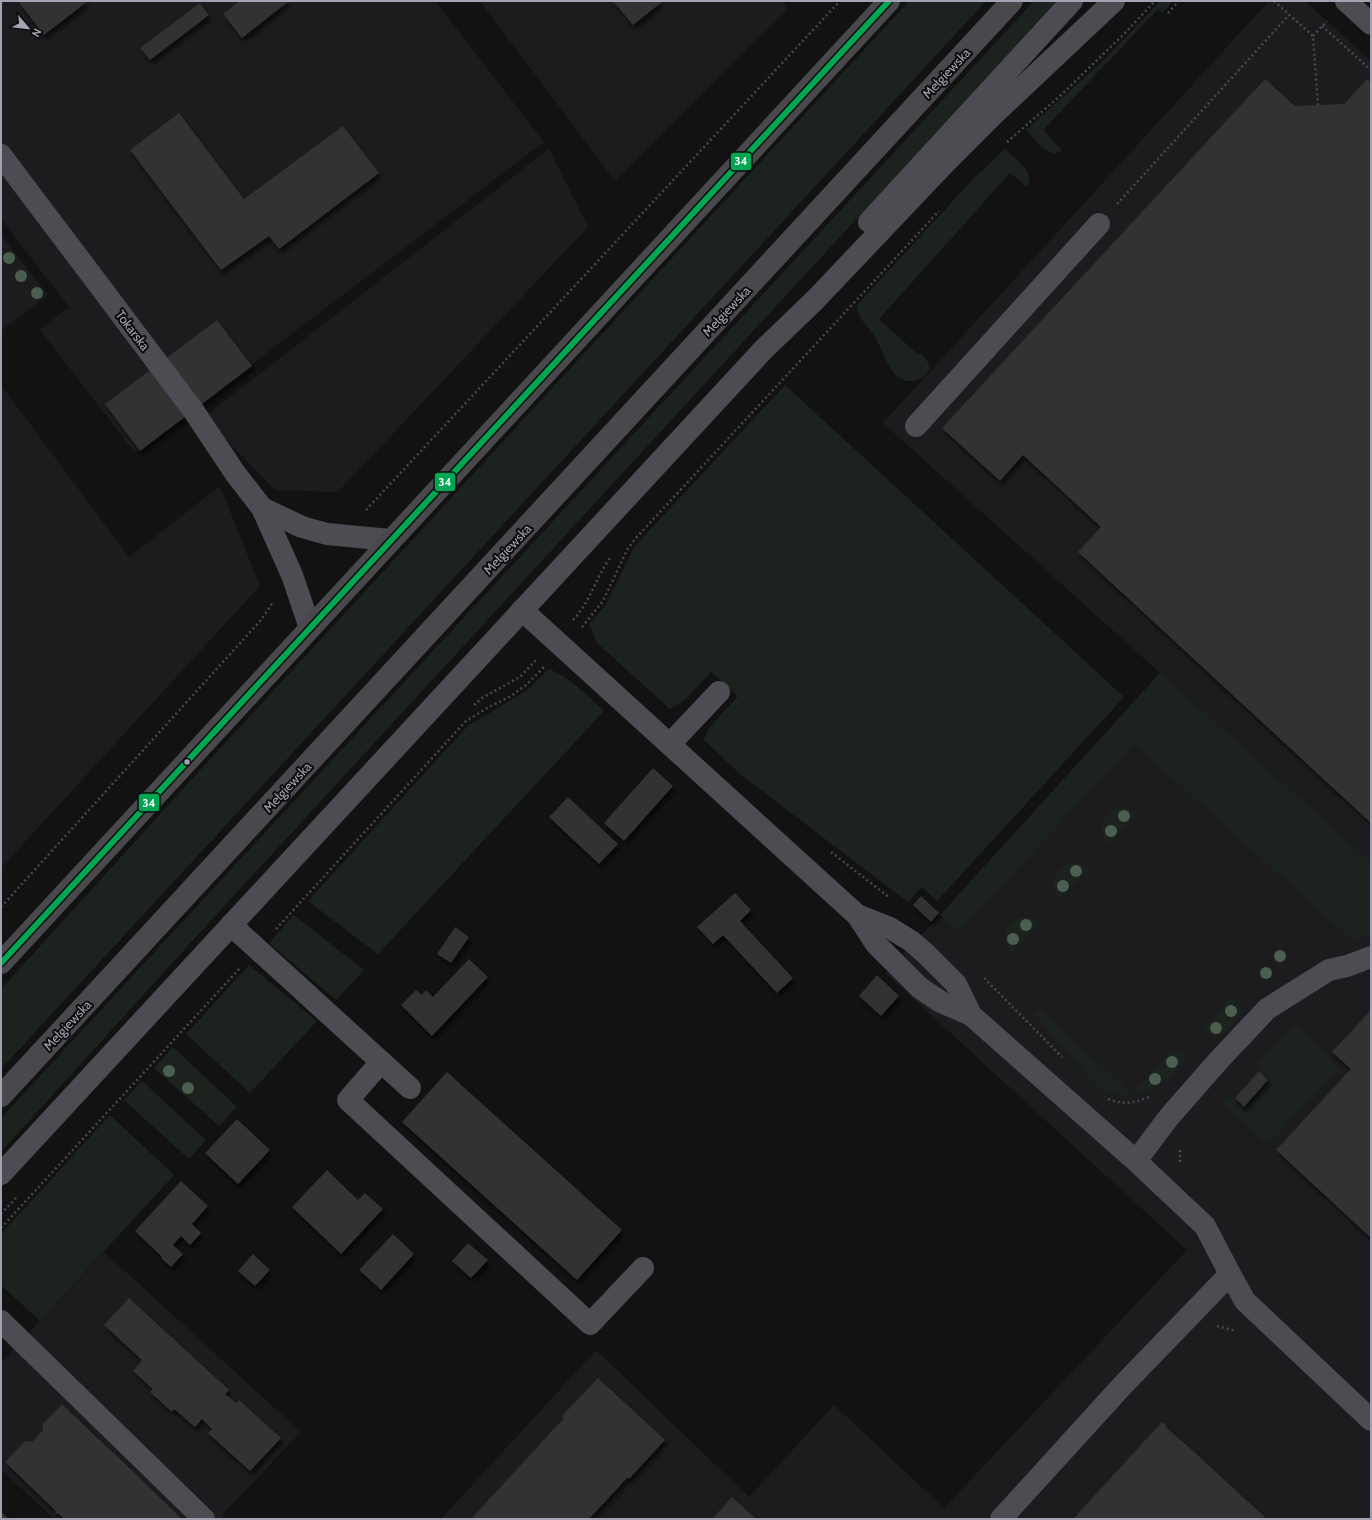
<svg xmlns="http://www.w3.org/2000/svg" width="1372" height="1520" viewBox="0 0 1372 1520" font-family="Cabin,sans-serif">
<defs>
<filter id="shadow"><feDropShadow dx="2.5" dy="4.5" stdDeviation="2" flood-color="#0009"/></filter>
</defs>
<rect width="100%" height="100%" fill="#121212"/>
<g fill="#1c1c1e">
<polygon points="1,1 435,1 544,142 135,453 40,330 69,307 1,219"/>
<polygon points="480,1 782,1 788,9 615,181"/>
<polygon points="1269,1 1305,1 1371,61 1371,1519 441,1519 596,1350 749,1497 834,1405 944,1508 1187,1250 885,973 940,915 1160,673 883,423"/>
<polygon points="549,149 588,227 338,492 275,490 204,417"/>
<polygon points="1,235 48,295 1,331"/>
<polygon points="1,385 129,557 220,486 260,586 1,868"/>
<polygon points="104,1252 301,1432 222,1515 227,1519 54,1519 1,1469 1,1363"/>
</g>
<g fill="#1c221e">
<polygon points="909,1 986,1 1,1069 1,989 180,792"/>
<polygon points="1034,1 1064,1 848,228 194,939 1,1152 1,1118"/>
<polygon points="1160,1 1173,1 1162,13 1158,9 1043,130 1062,150 1054,154 1042,148 1026,130 1105,59"/>
<path d="M1005,149C1014,158 1037,172 1027,187L1010,173L879,319L915,352C924,354 927,359 930,368C926,375 923,379 915,381C890,384 886,355 876,339C870,328 857,319 857,305L974,178Z"/>
<polygon points="785,385 1124,697 937,901 922,887 908,902 741,775 704,740 708,729 738,696 711,672 685,700 670,709 597,643 589,624 605,606 634,547"/>
<path d="M549,669C571,678 587,695 604,711L378,954L308,901L463,731L468,726L529,689Z"/>
<polygon points="1160,673 1371,862 1371,936 1352,940 1134,744 959,932 940,915"/>
<path d="M1120,807L1127,808L1136,813L1108,845C1096,831 1103,813 1120,807Z"/>
<path d="M1069,864C1077,864 1082,863 1088,869L1060,899C1047,885 1053,872 1069,864Z"/>
<polygon points="294,915 364,970 336,1000 269,943"/>
<path d="M1025,917L1037,919L1041,922L1012,953C1005,946 1004,938 1006,928L1014,920Z"/>
<polygon points="249,965 317,1021 250,1093 186,1034"/>
<path d="M1232,997L1241,1008L1238,1018L1222,1035C1214,1036 1209,1035 1204,1029Z"/>
<path d="M1039,1009L1132,1094L1171,1052C1178,1051 1182,1051 1187,1055C1176,1076 1156,1090 1133,1094C1129,1095 1124,1097 1121,1096C1111,1095 1100,1088 1093,1082L1034,1014Z"/>
<polygon points="1295,1024 1334,1061 1332,1064 1338,1070 1268,1145 1222,1102 1228,1095 1244,1108 1270,1080 1255,1066"/>
<polygon points="173,1047 237,1107 219,1126 154,1068"/>
<polygon points="142,1081 206,1140 189,1159 124,1100"/>
<polygon points="110,1115 174,1175 40,1321 1,1285 1,1234"/>
</g>
<g fill="#313133" filter="url(#shadow)">
<polygon points="18,1 88,1 44,35"/>
<polygon points="239,1 289,1 242,38 223,14"/>
<polygon points="613,1 663,1 633,25"/>
<polygon points="200,3 209,15 150,60 140,48"/>
<polygon points="1265,79 1295,106 1344,104 1367,79 1371,83 1371,823 1078,552 1101,527 1023,455 1000,481 942,428"/>
<polygon points="179,113 244,199 343,126 379,173 279,249 269,236 221,270 130,150"/>
<polygon points="217,320 252,366 140,451 105,404"/>
<polygon points="653,768 673,786 624,841 604,823"/>
<polygon points="568,797 618,844 599,864 549,817"/>
<polygon points="735,893 751,910 740,921 793,978 777,993 723,935 713,944 697,927"/>
<polygon points="921,896 939,913 931,922 913,905"/>
<polygon points="455,927 469,937 451,963 437,954"/>
<polygon points="469,959 488,977 432,1036 401,1005 416,990 422,995 426,990 433,997"/>
<polygon points="877,975 899,996 881,1016 859,996"/>
<polygon points="1371,1010 1371,1238 1276,1150 1351,1069 1332,1052"/>
<polygon points="1259,1071 1268,1080 1244,1107 1235,1098"/>
<polygon points="447,1072 622,1230 577,1280 402,1122"/>
<polygon points="237,1119 270,1150 238,1184 205,1153"/>
<polygon points="327,1170 358,1200 365,1193 383,1209 341,1254 292,1207"/>
<polygon points="181,1181 208,1206 192,1224 201,1233 190,1245 181,1236 173,1245 183,1254 171,1267 161,1258 162,1257 135,1231"/>
<polygon points="393,1234 414,1254 381,1290 359,1270"/>
<polygon points="468,1243 488,1260 471,1278 452,1261"/>
<polygon points="253,1254 270,1270 255,1286 238,1271"/>
<polygon points="129,1298 229,1390 225,1394 236,1403 239,1400 281,1438 250,1471 208,1433 212,1429 202,1419 195,1427 174,1409 172,1412 150,1392 153,1389 133,1371 142,1360 104,1325"/>
<polygon points="598,1378 665,1440 629,1479 628,1477 589,1519 471,1519 564,1418 562,1416"/>
<polygon points="62,1404 113,1453 114,1451 115,1454 182,1519 64,1519 58,1513 57,1514 55,1513 56,1511 5,1462 25,1441 32,1442 43,1430 43,1424"/>
<polygon points="1162,1422 1166,1425 1165,1426 1181,1441 1181,1440 1267,1519 1073,1519"/>
<polygon points="732,1497 756,1519 712,1519"/>
<polygon points="1,1512 9,1519 1,1519"/>
</g>
<g fill="none" stroke-linecap="round" stroke-linejoin="round">
<g stroke="#48484d" stroke-width="2.5" stroke-dasharray="2 3" stroke-linecap="butt">
<polyline points="1274,1 1313,36 1318,105"/>
<polyline points="1168,13 1179,1"/>
<polyline points="1322,26 1371,70"/>
<polyline points="1313,36 1327,21"/>
<polyline points="1007,142 1060,96 1124,34 1155,1"/>
<polyline points="1117,204 1289,15"/>
<polyline points="366,510 840,1"/>
<path d="M573,620C591,601 595,579 610,558"/>
<polyline points="582,627 603,601 627,550 635,539 939,211"/>
<polyline points="474,705 482,698 520,677 537,659"/>
<polyline points="831,852 890,898"/>
<polyline points="1,907 261,620 273,602"/>
<polyline points="276,929 466,721 487,708 511,696 526,685 545,666"/>
<polyline points="984,978 1062,1057"/>
<path d="M1108,1099C1124,1105 1134,1103 1149,1097"/>
<polyline points="1180,1150 1180,1162 1181,1164"/>
<polyline points="1,1214 16,1198"/>
<polyline points="1,1228 240,968"/>
<polyline points="1217,1326 1236,1331"/>
</g>
<g stroke="#4c4c52" stroke-width="22">
<polyline points="1346,1 1371,24"/>
<polyline points="1,155 193,410 235,473 262,508 292,575 310,628"/>
<polyline points="869,222 1072,1"/>
<polyline points="916,426 1099,224"/>
<polyline points="262,508 302,527 327,534 390,540"/>
<polyline points="522,610 857,915 876,944 920,988 941,1002 971,1015 1136,1161"/>
<polyline points="670,744 719,692"/>
<polyline points="857,915 890,928 911,941 926,954 956,984 971,1015"/>
<polyline points="231,925 410,1088"/>
<polyline points="381,1062 348,1100 590,1324 643,1268"/>
<polyline points="1,1174 764,349 815,300 947,161 993,115 1114,1"/>
<polyline points="1230,1274 1245,1301 1371,1420"/>
<polyline points="1,1321 204,1519"/>
<polyline points="1001,1519 1122,1386 1230,1274 1205,1226 1136,1161 1169,1117 1219,1060 1267,1009 1329,970 1347,966 1371,957"/>
</g>
<g stroke="#49494d" stroke-width="22">
<polyline points="1,963 889,1"/>
<polyline points="1,1096 1012,1"/>
</g>
<g stroke="#0d0c0e" stroke-width="9">
<polyline id="bus-1" points="1,963 889,1"/>
</g>
<use href="#bus-1" stroke="#00a651" stroke-width="6"/>
</g>
<g fill="#4b5f51">
<circle cx="9" cy="258" r="6"/>
<circle cx="21" cy="276" r="6"/>
<circle cx="37" cy="293" r="6"/>
<circle cx="1124" cy="816" r="6"/>
<circle cx="1111" cy="831" r="6"/>
<circle cx="1076" cy="871" r="6"/>
<circle cx="1063" cy="886" r="6"/>
<circle cx="1026" cy="925" r="6"/>
<circle cx="1013" cy="939" r="6"/>
<circle cx="1280" cy="956" r="6"/>
<circle cx="1266" cy="973" r="6"/>
<circle cx="1231" cy="1011" r="6"/>
<circle cx="1216" cy="1028" r="6"/>
<circle cx="1172" cy="1062" r="6"/>
<circle cx="169" cy="1071" r="6"/>
<circle cx="1155" cy="1079" r="6"/>
<circle cx="188" cy="1088" r="6"/>
</g>
<circle fill="#a3a4b3" stroke="#0d0c0e" stroke-width="1.5" cx="187" cy="762" r="3.5"/>
<g text-anchor="middle" stroke-width="4" stroke-linejoin="round" paint-order="stroke">
<g font-size="13" fill="#a3a4b3" stroke="#0d0c0e">
<text transform="translate(946 73) rotate(-47)" y="5">Mełgiewska</text>
<text transform="translate(726 311) rotate(-47)" y="5">Mełgiewska</text>
<text transform="translate(133 330) rotate(53)" y="5">Tokarska</text>
<text transform="translate(507 549) rotate(-47)" y="5">Mełgiewska</text>
<text transform="translate(287 787) rotate(-47)" y="5">Mełgiewska</text>
<text transform="translate(67 1025) rotate(-47)" y="5">Mełgiewska</text>
</g>
</g>
<g stroke="#0d0c0e" stroke-width="1.5">
<rect x="730" y="152" width="22" height="19" rx="4" fill="#00a651"/>
<rect x="434" y="472" width="22" height="20" rx="4" fill="#00a651"/>
<rect x="138" y="793" width="22" height="19" rx="4" fill="#00a651"/>
</g>
<g font-size="11" text-anchor="middle" font-weight="bold" fill="#fff">
<text x="741" y="165">34</text>
<text x="445" y="486">34</text>
<text x="149" y="807">34</text>
</g>
<rect width="1372" height="1520" fill="none" stroke="#a3a4b3" stroke-width="4"/>
<g transform="translate(28 28) rotate(118)" stroke="#0d0c0e" stroke-width="3" paint-order="stroke">
<path d="M0-3L7 15L0 10L-7 15Z" fill="#a3a4b3"/>
<text y="-6" font-size="11" font-weight="bold" text-anchor="middle" fill="#a3a4b3">N</text>
</g>
</svg>
